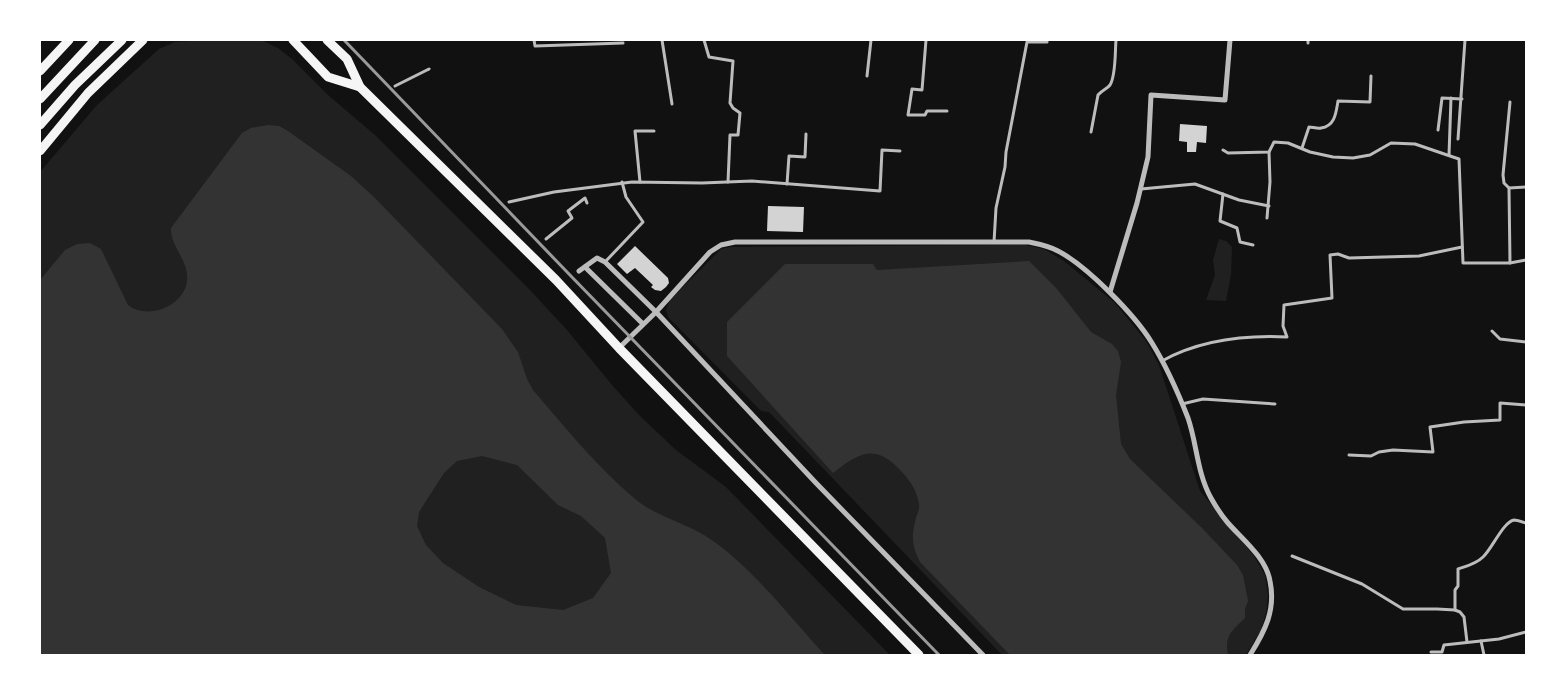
<svg xmlns="http://www.w3.org/2000/svg" width="1566" height="695" viewBox="0 0 1566 695" font-family="Ubuntu,sans-serif">
<rect width="100%" height="100%" fill="#111"/>
<g fill="#202020">
<polygon points="213,40 263,41 278,48 292,59 328,95 375,135 530,290 567,330 612,385 640,416 676,450 726,487 890,655 40,655 40,172 97,105 159,49 175,42"/>
<polygon points="1219,239 1226,241 1232,247 1231,275 1226,301 1206,300 1215,275 1213,260"/>
<polygon points="1025,245 1044,249 1064,261 1115,303 1146,341 1159,365 1200,491 1254,556 1265,575 1268,596 1266,613 1261,630 1246,655 1002,655 769,412 761,411 668,317 666,310 669,301 721,249 731,247"/>
</g>
<g fill="#333" fill-rule="evenodd">
<path d="M268,125L279,126L288,131L351,176L374,197L502,329L518,352L527,379L533,390C565,427 596,466 634,498C655,516 680,521 704,535C749,563 789,616 825,655H40V280L65,250L77,244L90,243L101,249L128,305C150,322 190,303 187,275C186,258 170,245 171,228L242,133L251,128ZM482,456L517,465L558,505L581,516L605,538L611,573L593,598L563,610L516,605L479,587L443,563L426,545L417,526L419,512L444,473L457,461Z"/>
<path d="M1029,261L1057,289L1091,332L1112,344L1118,351L1121,362L1116,395L1121,444L1130,459L1202,528L1237,565L1243,575L1248,601L1245,609V618C1232,631 1224,635 1228,655H1010L920,562C912,546 911,537 916,518C917,514 920,509 919,504C917,491 910,480 901,471C876,443 859,452 833,473L727,356V322L785,264H873L877,270Z"/>
</g>
<g fill="#d3d3d3">
<polygon points="1180,124 1207,126 1206,143 1197,142 1196,152 1187,152 1187,142 1179,141"/>
<polygon points="768,206 804,207 803,232 767,231"/>
<polygon points="635,246 668,278 669,283 666,287 661,291 655,290 651,287 653,285 635,268 627,274 617,264"/>
</g>
<g fill="none" stroke-linecap="round" stroke-linejoin="round">
<g stroke="#bcbcbc" stroke-width="3">
<polyline points="534,40 535,46 623,43"/>
<polyline points="662,40 672,104"/>
<polyline points="704,40 709,57 733,61 730,103 733,108 740,113 738,135 730,135 728,182"/>
<polyline points="926,40 922,90 912,89 908,115 925,115 927,111 947,111"/>
<polyline points="1308,43 1308,40"/>
<polyline points="867,76 871,40"/>
<polyline points="395,86 429,69"/>
<polyline points="1438,130 1442,98 1462,99"/>
<path d="M1091,132L1098,95C1102,90 1107,89 1110,85C1116,76 1115,51 1116,40"/>
<polyline points="1458,139 1465,40"/>
<path d="M1302,148L1309,127C1312,127 1318,129 1321,128C1335,126 1336,113 1338,101L1370,102L1371,76"/>
<polyline points="1223,150 1228,153 1269,152 1274,142 1288,143 1310,152 1333,157 1353,158 1370,155 1391,143 1415,144 1453,157 1459,159 1463,263 1510,263 1526,260"/>
<polyline points="1449,155 1451,98"/>
<polyline points="640,182 635,131 654,131"/>
<polyline points="787,184 789,156 805,157 806,134"/>
<polyline points="1509,188 1526,187"/>
<polyline points="1141,189 1195,184 1239,200 1269,206"/>
<polyline points="1223,194 1220,221 1237,228 1240,242 1253,245"/>
<polyline points="509,202 554,192 632,182 702,183 752,181 880,191 882,150 900,151"/>
<polyline points="1267,218 1270,182 1269,152"/>
<polyline points="546,239 572,218 568,211 585,198 587,203"/>
<polyline points="994,242 996,208 1005,167 1006,152 1027,42 1047,42 1047,40"/>
<polyline points="605,262 643,222 626,197 622,182"/>
<polyline points="1510,263 1509,188 1504,183 1503,175 1510,102"/>
<polyline points="1492,331 1500,339 1526,342"/>
<path d="M1162,361C1200,340 1245,335 1287,337L1283,326L1284,305L1332,298L1330,255L1338,254L1349,258L1419,256L1462,247"/>
<polyline points="1182,404 1203,399 1275,404"/>
<polyline points="1349,455 1371,456 1379,452 1393,450 1433,452 1430,427 1464,422 1500,420 1500,403 1526,405"/>
<polyline points="1292,556 1362,584 1403,609 1437,609 1455,610 1460,612 1464,617 1467,642"/>
<path d="M1455,610V590L1458,586V569C1467,566 1476,564 1483,557C1492,549 1503,522 1514,520C1517,520 1523,522 1526,523"/>
<polyline points="1481,641 1484,655"/>
<polyline points="1431,652 1442,652 1444,645 1499,639 1526,632"/>
</g>
<g stroke="#bcbcbc" stroke-width="5">
<polyline points="585,267 643,324"/>
<polyline points="579,271 597,258 605,262 656,312 816,483 983,655"/>
<polyline points="1110,292 1137,203 1148,157 1151,95 1225,100 1230,40"/>
<path d="M619,348L656,312L710,252L721,245L735,242H1029C1039,244 1049,246 1058,251C1087,266 1135,315 1152,343C1165,364 1179,395 1188,418C1197,444 1197,473 1211,498C1216,507 1222,516 1228,523C1243,540 1266,558 1270,581C1276,610 1265,631 1250,655"/>
</g>
<g stroke="#f5f5f5" stroke-width="9">
<polyline points="293,40 328,77 360,87"/>
<polyline points="327,40 347,59 360,87 556,280 619,348 919,655"/>
<polyline points="40,71 69,40"/>
<polyline points="40,99 95,40"/>
<polyline points="40,125 75,85 122,40"/>
<polyline points="40,151 88,93 143,40"/>
</g>
<polyline stroke="#9a9a9a" stroke-width="3" points="344,40 568,273 939,655"/>
</g>
<rect width="1566" height="695" fill="none" stroke="#ffffff" stroke-width="82"/>
</svg>
